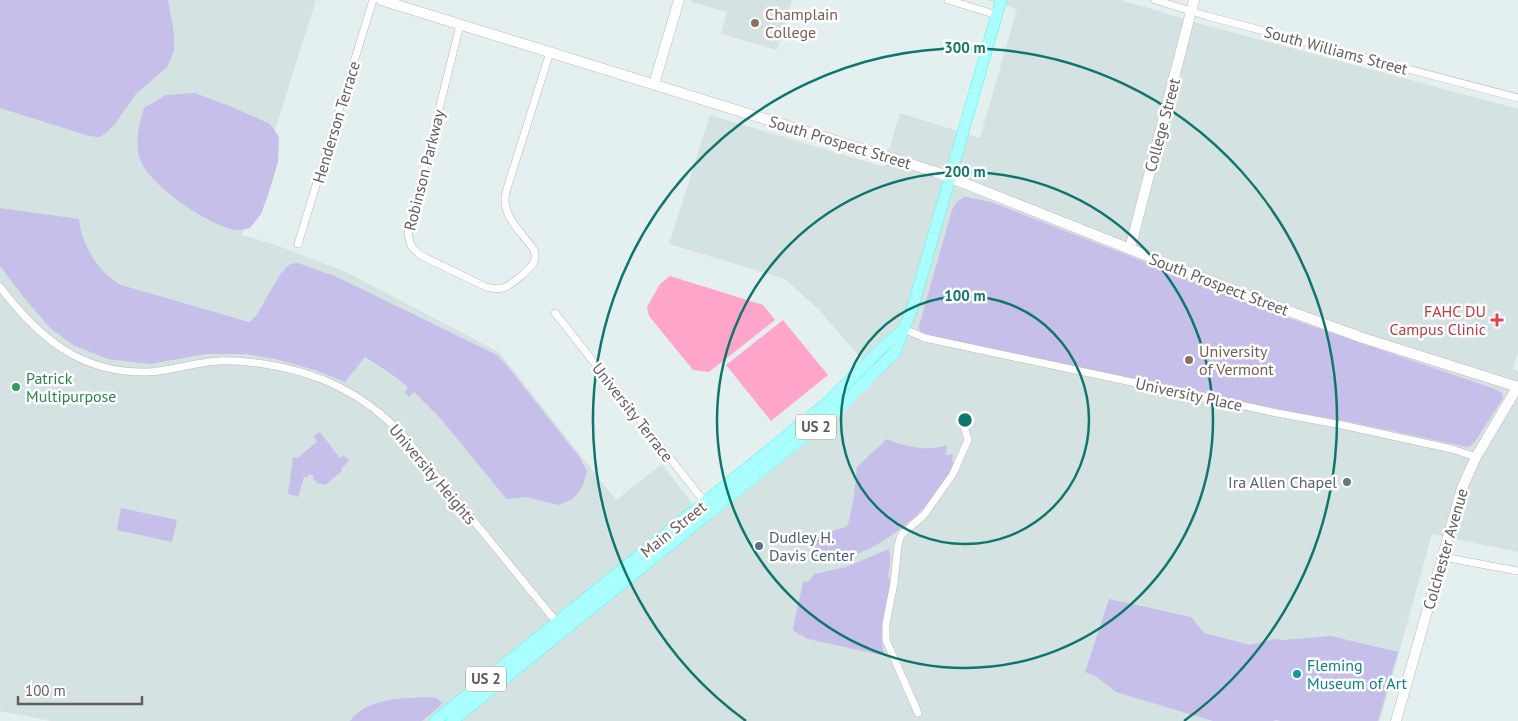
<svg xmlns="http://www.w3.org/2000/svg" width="1518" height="721" viewBox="0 0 1518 721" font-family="'PT Sans',sans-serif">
<rect width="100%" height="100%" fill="#e4f0ef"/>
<g fill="#d5e2e2">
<polygon points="0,0 316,0 242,235 276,245 346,272 499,352 616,500 662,464 707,523 841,415 878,378 819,310 785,279 669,244 710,115 884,167 900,113 980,138 1017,9 987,0 1121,0 1198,23 1518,109 1518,353 1513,369 1518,372 1518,552 1432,534 1380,721 51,721 0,711"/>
<polygon points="691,0 792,0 777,50 721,34 727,12 691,2"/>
</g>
<g fill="#c6bfe9">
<polygon points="0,0 168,0 174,34 174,50 168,66 136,94 115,124 105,134 99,137 89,136 0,108"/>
<path d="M195,93L232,107L270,124L279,137L278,162L268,195L261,214L250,228C245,229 239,231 235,230C207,224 155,189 142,164C133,146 139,125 144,108L166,95Z"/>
<path d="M966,197L991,202L1291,319L1495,389L1502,393L1503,398L1474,443L1470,446L1467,447L1345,421L1302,414L923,334L919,329V326L952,210C956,203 958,199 966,197Z"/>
<path d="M0,208L79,219C82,246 98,272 121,285L249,322L256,316L281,273L290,264L298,263L337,277L497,355L509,368L580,458L587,471L583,485L578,493L571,500L558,505L526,497L507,499L504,496L441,419L414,392L409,397L405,393L408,387L390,373L365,357L345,382L315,370L275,359L245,354H207L150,364L108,359L73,345L49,327L22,295L0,266Z"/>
<polygon points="320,432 339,457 341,458 344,455 349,461 341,469 342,471 325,485 316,483 317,481 313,480 314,476 309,474 307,477 304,477 298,497 288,494 293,458 295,457 297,458 317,442 314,436"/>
<path d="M887,439C906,447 927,452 947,445L946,455L953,454L952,462L955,461C948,476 939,491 928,503C907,528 870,553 838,560C829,561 820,561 811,560L816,535L843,528L848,525L854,496L857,467Z"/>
<polygon points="121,508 177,520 172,542 117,530"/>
<path d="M889,549C891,558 890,566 888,576C895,588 884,616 882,630C881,638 882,646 884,653L881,655L808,639L794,631L793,629L803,582L809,581L814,574L846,567Z"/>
<polygon points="1109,599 1191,617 1204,633 1250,645 1274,639 1284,640 1331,636 1398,652 1378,721 1281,721 1275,720 1274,721 1213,721 1116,692 1097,677 1085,672"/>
<path d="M428,697L437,698L442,703L440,706L422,721H350C367,697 402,699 428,697Z"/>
</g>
<g fill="#ffa5ca">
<polygon points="670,276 763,305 775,320 709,372 693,370 649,316 647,307 660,284"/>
<polygon points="783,320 828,375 771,421 726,365"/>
</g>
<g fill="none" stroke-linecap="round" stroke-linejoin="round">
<g stroke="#bfb7b9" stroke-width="8">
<g id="street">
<polyline points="948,0 997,15"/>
<polyline points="1155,0 1207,16 1518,98"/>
<path d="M460,25L408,234L411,246L420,255L486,287C492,289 497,289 503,288C510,286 531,269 534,262C536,257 535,254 534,250C522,232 500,216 506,192L550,52"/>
<polyline points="298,244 373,0"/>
<path d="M0,287C39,338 81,374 148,372C172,371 195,362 219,361C234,360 249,362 264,364C319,372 364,394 403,435L559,625"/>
<polyline points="555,313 707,505"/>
<polyline points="904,329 925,338 1277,413 1342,425 1452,449 1476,457"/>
<polyline points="1443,557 1518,571"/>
<polyline points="918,713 886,640 886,624 894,583 898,545 901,535 924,515 953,474 968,440 964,426"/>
</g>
</g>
<g stroke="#c1b8ba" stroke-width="11">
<g id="secondary">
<polyline points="381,0 936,172 1261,301 1363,338 1518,387"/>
<polyline points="654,84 679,0"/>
<polyline points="1130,249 1194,0"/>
<polyline points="1396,721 1462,488 1476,457 1518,386"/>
</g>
</g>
<g stroke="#52fbe5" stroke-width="12">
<g id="primary">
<polyline points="435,721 826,404 885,345 903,330"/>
<polyline points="452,721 834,412 895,352 914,303 1001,0"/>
</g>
</g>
<use href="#street" stroke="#fff" stroke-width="7"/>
<use href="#secondary" stroke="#fff" stroke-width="10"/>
<use href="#primary" stroke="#aafffe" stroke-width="11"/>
</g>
<g fill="none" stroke="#0f766e" stroke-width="2.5">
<circle cx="965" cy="420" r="124"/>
<circle cx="965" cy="420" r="248"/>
<path d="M746 721A372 372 0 1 1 1184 721"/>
</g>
<g fill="#8d6e63" stroke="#fff" stroke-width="2">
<circle cx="755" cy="23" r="5"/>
<circle cx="1189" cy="360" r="5"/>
</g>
<path fill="#e0444e" stroke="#fff" stroke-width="2" d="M1494.5 312.5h5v5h5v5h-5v5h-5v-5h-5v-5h5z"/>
<circle fill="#2e9e5b" stroke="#fff" stroke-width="2" cx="16" cy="387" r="5"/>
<circle fill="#6b7280" stroke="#fff" stroke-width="2" cx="1347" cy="482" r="5"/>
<circle fill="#5c6f8a" stroke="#fff" stroke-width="2" cx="759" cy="546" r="5"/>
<circle fill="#0f9aa8" stroke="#fff" stroke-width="2" cx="1297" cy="674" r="5"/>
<g text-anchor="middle" stroke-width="5" stroke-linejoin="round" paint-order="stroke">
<g fill="#fff" stroke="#948d8f" stroke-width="1">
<rect x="796" y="414.5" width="40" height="25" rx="4"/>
<rect x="466" y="666.5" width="40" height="25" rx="4"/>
</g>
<g font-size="15" font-weight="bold" fill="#665c5f">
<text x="816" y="432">US 2</text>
<text x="486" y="684">US 2</text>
</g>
<g font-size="16" fill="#785e54" stroke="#fff" text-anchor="start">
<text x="765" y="20">Champlain<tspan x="765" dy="18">College</tspan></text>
<text x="1199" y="357">University<tspan x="1199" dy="18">of Vermont</tspan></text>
</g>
<g font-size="16" fill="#665c5f" stroke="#fff">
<text transform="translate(1336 50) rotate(15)" y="6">South Williams Street</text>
<text transform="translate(336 122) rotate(-73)" y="6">Henderson Terrace</text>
<text transform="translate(1162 125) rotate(-75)" y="6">College Street</text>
<text transform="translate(840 142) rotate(17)" y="6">South Prospect Street</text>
<text transform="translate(424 170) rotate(-76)" y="6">Robinson Parkway</text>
<text transform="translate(1219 284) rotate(21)" y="6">South Prospect Street</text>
<text transform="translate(1189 394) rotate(12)" y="6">University Place</text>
<text transform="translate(633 412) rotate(52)" y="6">University Terrace</text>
<text transform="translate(433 474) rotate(50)" y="6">University Heights</text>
<text transform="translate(673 529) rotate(-39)" y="6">Main Street</text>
<text transform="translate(1445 549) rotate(-74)" y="6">Colchester Avenue</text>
</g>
<g font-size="16" fill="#be3a42" stroke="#fff" text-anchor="end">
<text x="1486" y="317">FAHC DU<tspan x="1486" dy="18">Campus Clinic</tspan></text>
</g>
<g font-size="16" fill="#27864d" stroke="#fff" text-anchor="start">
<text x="26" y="384">Patrick<tspan x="26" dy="18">Multipurpose</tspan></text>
</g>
<g font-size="16" fill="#5b616d" stroke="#fff" text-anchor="end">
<text x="1337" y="488">Ira Allen Chapel</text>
</g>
<g font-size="16" fill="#4e5e75" stroke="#fff" text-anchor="start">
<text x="769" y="543">Dudley H.<tspan x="769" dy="18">Davis Center</tspan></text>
</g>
<g font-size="16" fill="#0d838f" stroke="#fff" text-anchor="start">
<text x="1307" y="671">Fleming<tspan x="1307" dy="18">Museum of Art</tspan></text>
</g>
</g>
<circle cx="965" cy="420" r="8" fill="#0f766e" stroke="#fff" stroke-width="2.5"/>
<g font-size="15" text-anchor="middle" font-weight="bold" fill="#0f766e" stroke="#fff" stroke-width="5" stroke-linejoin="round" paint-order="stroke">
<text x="965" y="53">300 m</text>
<text x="965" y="177">200 m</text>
<text x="965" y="301">100 m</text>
</g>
<path d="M18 696v8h124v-8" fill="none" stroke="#665c5f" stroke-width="2.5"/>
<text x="25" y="696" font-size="15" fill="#665c5f" stroke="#ffffff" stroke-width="4" paint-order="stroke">100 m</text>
</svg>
